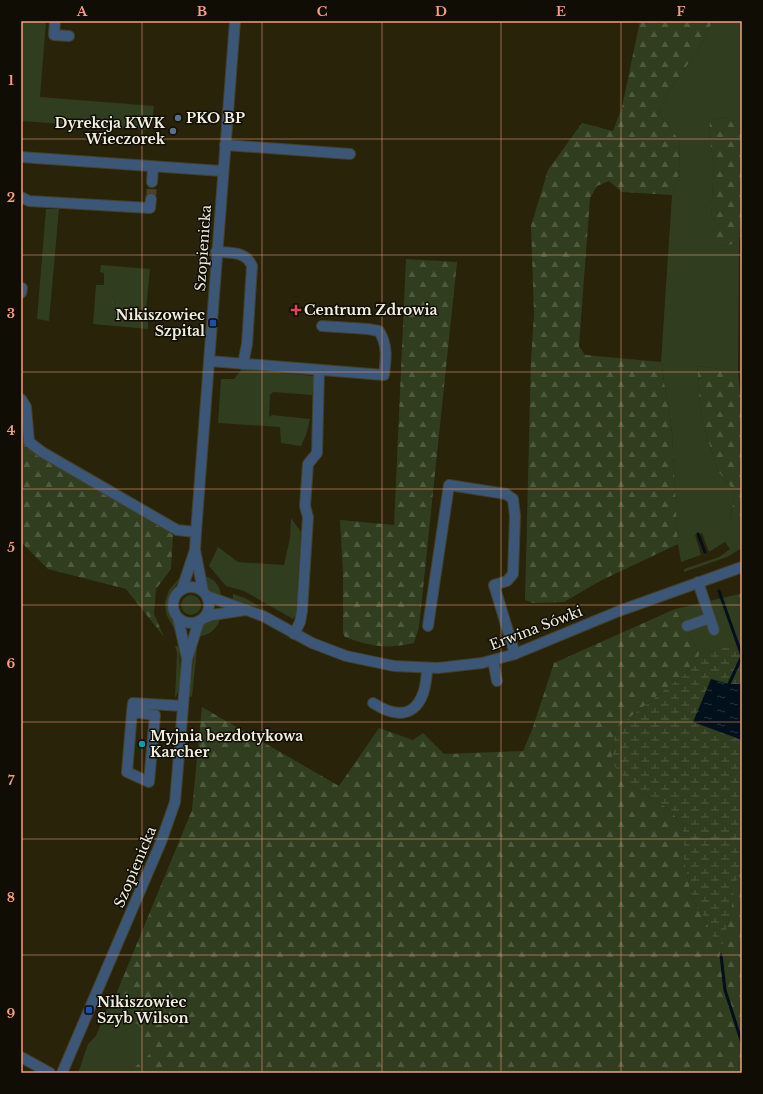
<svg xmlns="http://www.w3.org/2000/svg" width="763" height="1094" viewBox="0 0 763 1094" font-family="'Libre Baskerville',serif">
<defs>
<pattern id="forest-firs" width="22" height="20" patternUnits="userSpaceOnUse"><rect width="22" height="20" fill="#303e1f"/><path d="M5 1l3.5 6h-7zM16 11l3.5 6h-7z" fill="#4e5a3f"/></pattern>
<pattern id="wetland-marsh" width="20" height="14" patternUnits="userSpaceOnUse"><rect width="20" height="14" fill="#303e1f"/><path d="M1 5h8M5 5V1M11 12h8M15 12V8" fill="none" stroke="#4e5a3f"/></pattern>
<pattern id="park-crowns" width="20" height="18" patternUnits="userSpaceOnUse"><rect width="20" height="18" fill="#303e1f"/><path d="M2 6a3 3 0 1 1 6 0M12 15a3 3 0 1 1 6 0" fill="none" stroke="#4e5a3f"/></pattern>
<pattern id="water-ripples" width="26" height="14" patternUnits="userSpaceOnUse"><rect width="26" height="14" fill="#02101b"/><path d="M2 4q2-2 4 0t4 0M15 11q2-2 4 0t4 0" fill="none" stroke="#27333c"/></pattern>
</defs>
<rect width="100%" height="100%" fill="#29230a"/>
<g fill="#303e1f">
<polygon points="21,21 46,22 40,97 154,106 152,124 148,130 21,121"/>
<polygon points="713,21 742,21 742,131 726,117 710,120 709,135 714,167 711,215 716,222 716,241 725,246 739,242 738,371 697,366 701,417 718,471 735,492 730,520 742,515 742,548 727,557 684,572 684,569 719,557 730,549 725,542 709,552 702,533 695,535 701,555 681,562 678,544 672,432 661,362 672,195 680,170 679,140 659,113 669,91 698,50"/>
<polygon points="46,209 59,209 49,321 37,319"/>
<polygon points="101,265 150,269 146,310 132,309 132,305 108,315 131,317 132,313 148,315 148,329 93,324 96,285 104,285 104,273 100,272"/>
<polygon points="242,369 314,376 312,395 273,392 270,395 269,417 272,415 310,419 306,435 301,446 281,443 280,427 218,423 221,379 234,379"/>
<polygon points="291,518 301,532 296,614 293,619 244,591 226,586 209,566 218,547 238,562 284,565 290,538"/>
<path d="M183,574C179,584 173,587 170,595C163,609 175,621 177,634L166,614L165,602L169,590Z"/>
<path d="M203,576C214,577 222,588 221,599C209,593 207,588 203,576Z"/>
<polygon points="233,594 245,598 264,609 233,601"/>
<polygon points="735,595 742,613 742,643 700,654 675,609"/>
<circle cx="191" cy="605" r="10"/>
<path d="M220,617C219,628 208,637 197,636L204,624Z"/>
<path d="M175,646H179C179,659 183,687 175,698L177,653Z"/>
<polygon points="195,647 197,649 192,697 189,696"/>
<polygon points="109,1004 112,1004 115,1022 138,1023 154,1042 154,1050 128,1073 78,1073 88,1044 96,1036"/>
</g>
<g fill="url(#forest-firs)">
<polygon points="640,21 713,21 698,50 669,91 659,113 679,140 680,170 672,195 622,192 609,181 597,186 590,198 579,346 585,355 661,362 672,432 678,544 600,581 564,602 533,603 525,600 531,360 534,314 531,226 548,170 582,123 613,131 622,107"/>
<polygon points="726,117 742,131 742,200 739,242 725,246 716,242 716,222 711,215 714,167 709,135 710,120"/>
<path d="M406,259L457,262L419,627L414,643C386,649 372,647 345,637L343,633V574L340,520L394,525Z"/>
<polygon points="697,366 738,371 742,416 742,515 730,521 735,492 718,471 701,417"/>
<polygon points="21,433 173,535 171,569 156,589 154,614 164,637 126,589 48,569 21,542"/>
<polygon points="742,593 742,613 735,595"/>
<polygon points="675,609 700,654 685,674 615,729 612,763 627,783 672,811 684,833 684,859 692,898 706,921 721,954 742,856 742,1073 128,1073 154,1050 154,1042 144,1037 138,1024 114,1022 112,1004 192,810 202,707 339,786 379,728 413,740 423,733 444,754 523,751 532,730 554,663"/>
</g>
<polygon fill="url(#wetland-marsh)" points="742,643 742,856 721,955 706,921 692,898 684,859 684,833 672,811 627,783 612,763 615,729 685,674 700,654"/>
<polygon fill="url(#park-crowns)" points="109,302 132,304 131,317 108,315"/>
<polygon fill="url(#water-ripples)" points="711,679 729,684 742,684 742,740 693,722"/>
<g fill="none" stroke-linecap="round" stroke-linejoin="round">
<g stroke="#02101b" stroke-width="3">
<polyline points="698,534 705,552"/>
<polyline points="719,591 742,656"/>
<polyline points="729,684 742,656"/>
<polyline points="721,955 725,990 742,1043"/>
</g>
<polyline stroke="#47422a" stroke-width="10" stroke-dasharray="10 5" stroke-linecap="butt" points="151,199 152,182"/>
<g stroke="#454028" stroke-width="12">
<g id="minor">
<polyline points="55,21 54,35 69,36"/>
<polyline points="225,145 350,154"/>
<polyline points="21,157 222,171"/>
<polyline points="152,182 153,167"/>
<polyline points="21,197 29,201 150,208 151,199"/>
<path d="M216,252C230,253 246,251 252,266L247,344L243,364"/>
<polyline points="21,293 22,288"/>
<path d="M209,361L384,375C386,359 388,345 379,331L368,329L322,326"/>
<polyline points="21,399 26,407 29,442 42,452 177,530 196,532"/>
<polyline points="698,582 714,630"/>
<circle cx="191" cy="605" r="18"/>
<polyline points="182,589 195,550"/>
<polyline points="203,591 195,550 196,532 235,21"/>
<polyline points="207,596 263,616 312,643 346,656 394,666 438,668 482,663 515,654 619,611 742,567"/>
<polyline points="178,618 187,659"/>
<polyline points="204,618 212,615 246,610"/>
<polyline points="428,626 449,485 506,494 513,499 515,516 513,574 507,581 494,585 515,654"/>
<polyline points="687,626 710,618"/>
<polyline points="294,634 300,622 302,611 308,517 305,506 308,464 317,453 319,370"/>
<polyline points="493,660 497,681"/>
<path d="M373,703C409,726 426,706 427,668"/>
<polyline points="132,712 155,715 149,782 127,772 132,712 133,703 183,706"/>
<polyline points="21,1057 50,1073"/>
<polyline points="62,1073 161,842 175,802 187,659 199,621"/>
</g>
</g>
<use href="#minor" stroke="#3b5677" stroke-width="10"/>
</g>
<path fill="none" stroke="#f2a07f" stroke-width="1" stroke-opacity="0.55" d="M142,21V1073M262,21V1073M382,21V1073M501,21V1073M621,21V1073M21,139H742M21,255H742M21,372H742M21,489H742M21,605H742M21,722H742M21,839H742M21,955H742"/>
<g fill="#5c6f8a" stroke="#0f0d04" stroke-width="1.5">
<circle cx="178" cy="118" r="4"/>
<circle cx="173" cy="131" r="4"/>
</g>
<path fill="#e0444e" stroke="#0f0d04" stroke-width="1.5" d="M294 304h4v4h4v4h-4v4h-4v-4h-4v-4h4z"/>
<g fill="#1a4fb4" stroke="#0f0d04" stroke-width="1.5">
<rect x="209" y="319" width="8" height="8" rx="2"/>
<rect x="85" y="1006" width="8" height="8" rx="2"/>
</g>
<circle fill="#0f9aa8" stroke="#0f0d04" stroke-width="1.5" cx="142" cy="744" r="4"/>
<g text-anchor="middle" stroke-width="3" stroke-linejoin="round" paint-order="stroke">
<g font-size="14" font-weight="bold" fill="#f2efe0" stroke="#0f0d04" text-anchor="start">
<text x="186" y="123">PKO BP</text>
<text x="165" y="128" text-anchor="end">Dyrekcja KWK<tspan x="165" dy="16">Wieczorek</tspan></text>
<text x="304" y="315">Centrum Zdrowia</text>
<text x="205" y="320" text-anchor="end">Nikiszowiec<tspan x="205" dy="16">Szpital</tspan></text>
<text x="150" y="741">Myjnia bezdotykowa<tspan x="150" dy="16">Karcher</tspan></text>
<text x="97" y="1007">Nikiszowiec<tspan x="97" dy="16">Szyb Wilson</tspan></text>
</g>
<g font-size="14" fill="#f2efe0" stroke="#0f0d04">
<text transform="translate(203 248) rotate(-86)" y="5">Szopienicka</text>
<text transform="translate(536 628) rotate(-21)" y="5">Erwina Sówki</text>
<text transform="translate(135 867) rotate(-67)" y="5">Szopienicka</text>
</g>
</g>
<rect width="763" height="1094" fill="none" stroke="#0f0d04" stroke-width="44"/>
<rect x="22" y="22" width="719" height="1050" fill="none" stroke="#f2a07f" stroke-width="1.5"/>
<g font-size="13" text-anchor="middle" font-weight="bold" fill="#f2a07f">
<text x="82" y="16">A</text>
<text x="202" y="16">B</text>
<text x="322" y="16">C</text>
<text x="441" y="16">D</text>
<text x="561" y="16">E</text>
<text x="681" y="16">F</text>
<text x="11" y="85">1</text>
<text x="11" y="202">2</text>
<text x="11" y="318">3</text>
<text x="11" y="435">4</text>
<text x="11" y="552">5</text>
<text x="11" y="668">6</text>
<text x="11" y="785">7</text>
<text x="11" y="902">8</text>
<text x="11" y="1018">9</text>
</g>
</svg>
